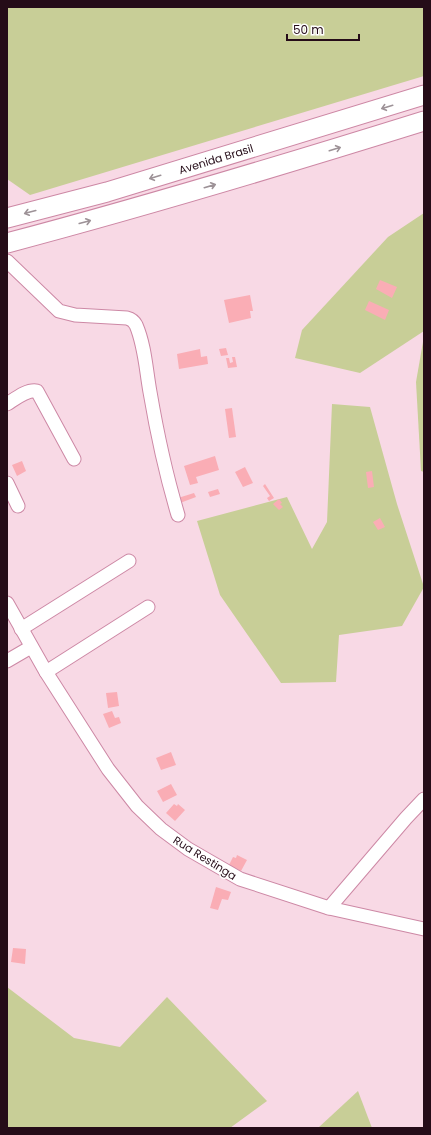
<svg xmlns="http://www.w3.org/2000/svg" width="431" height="1135" viewBox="0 0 431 1135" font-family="Poppins,sans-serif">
<rect width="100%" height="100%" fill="#f8d9e5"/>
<g fill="#c8ce97">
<polygon points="7,7 424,7 424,76 30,195 7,179"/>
<polygon points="424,213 424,331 360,373 295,358 302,330 388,237"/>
<polygon points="424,336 424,472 421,471 416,382"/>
<polygon points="332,404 370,407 397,504 424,587 402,626 339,635 336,682 281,683 220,595 197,521 287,497 312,549 327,522"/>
<polygon points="7,987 74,1038 120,1047 167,997 267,1101 230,1128 7,1128"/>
<polygon points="358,1091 372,1128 318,1128"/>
</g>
<g fill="#faadb5">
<polygon points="380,280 397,287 392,298 376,289"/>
<polygon points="250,295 253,311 250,311 251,318 229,323 224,300"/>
<polygon points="369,301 389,310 385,320 365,310"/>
<polygon points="226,348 228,355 221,356 219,349"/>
<polygon points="200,349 201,357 207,356 208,364 179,369 177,354"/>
<polygon points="232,357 235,357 237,367 228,368 226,358 229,358 230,363 233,362"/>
<polygon points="232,408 236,437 229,438 225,409"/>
<polygon points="215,456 219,470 196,477 198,483 190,485 184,466"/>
<polygon points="22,461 26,471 17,476 12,465"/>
<polygon points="245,467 253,483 243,487 235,472"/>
<polygon points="372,471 374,487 368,488 366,472"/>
<polygon points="265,484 274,498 269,501 267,498 270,496 263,486"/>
<polygon points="218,489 220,494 210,497 208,492"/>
<polygon points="194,493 196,497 180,503 178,498"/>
<polygon points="279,499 282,503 280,504 283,507 279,510 273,504"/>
<polygon points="380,518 385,527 378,530 373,522"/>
<polygon points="117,692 119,706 108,708 106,693"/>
<polygon points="112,711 115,718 119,717 121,723 109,728 103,714"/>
<polygon points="171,752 176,765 161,770 156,758"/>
<polygon points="171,784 177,795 163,802 157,791"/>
<polygon points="174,804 177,806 178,804 185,810 175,821 166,813"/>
<polygon points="237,855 247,860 241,871 229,865 233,857 236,858"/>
<polygon points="216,887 231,892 228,900 222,899 218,910 210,908"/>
<polygon points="13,948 26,949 25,964 11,962"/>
</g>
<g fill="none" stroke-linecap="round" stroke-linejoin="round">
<g stroke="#cd88a5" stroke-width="15">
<g id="minor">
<path d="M7,261L59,311L75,315L127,318C131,319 134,321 136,325C145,346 146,370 150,392C157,433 166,475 178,515"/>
<path d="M7,404C15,399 27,389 37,391L74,459"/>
<polyline points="7,483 18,506"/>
<polyline points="7,603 46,672 108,769 137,806 161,829 188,849 240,879 329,908 424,929"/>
<polyline points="21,629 129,561"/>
<polyline points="7,661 31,647"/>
<polyline points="46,672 148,607"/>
<polyline points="329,908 406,818 424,799"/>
</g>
</g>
<g stroke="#cd88a5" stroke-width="21">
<g id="highway">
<polyline points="7,218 107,192 424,95"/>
<path d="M7,243C147,206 286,164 424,121"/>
</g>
</g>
<use href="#minor" stroke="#fff" stroke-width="13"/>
<use href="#highway" stroke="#fff" stroke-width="19"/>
</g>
<defs><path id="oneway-shaft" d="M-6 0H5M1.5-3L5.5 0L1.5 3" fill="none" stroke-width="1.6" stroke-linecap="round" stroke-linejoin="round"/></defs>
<g stroke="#9d9297">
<use href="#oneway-shaft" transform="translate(387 107) rotate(163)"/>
<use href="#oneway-shaft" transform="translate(335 149) rotate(-17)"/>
<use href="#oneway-shaft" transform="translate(155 177) rotate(163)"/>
<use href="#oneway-shaft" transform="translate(210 186) rotate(-16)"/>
<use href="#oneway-shaft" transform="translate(30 212) rotate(165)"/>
<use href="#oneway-shaft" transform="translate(85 222) rotate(-15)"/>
</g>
<g text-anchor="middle" stroke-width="3" stroke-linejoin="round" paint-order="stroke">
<g font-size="11" fill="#250c18" stroke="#fff">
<text transform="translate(216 159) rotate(-17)" y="4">Avenida Brasil</text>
<text transform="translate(205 858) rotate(32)" y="4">Rua Restinga</text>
</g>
</g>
<rect width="431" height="1135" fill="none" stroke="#250c18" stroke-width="16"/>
<path d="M287 34v6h72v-6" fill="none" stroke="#250c18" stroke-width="2"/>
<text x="293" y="34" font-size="12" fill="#250c18" stroke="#ffffff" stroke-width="3" paint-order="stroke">50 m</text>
</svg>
